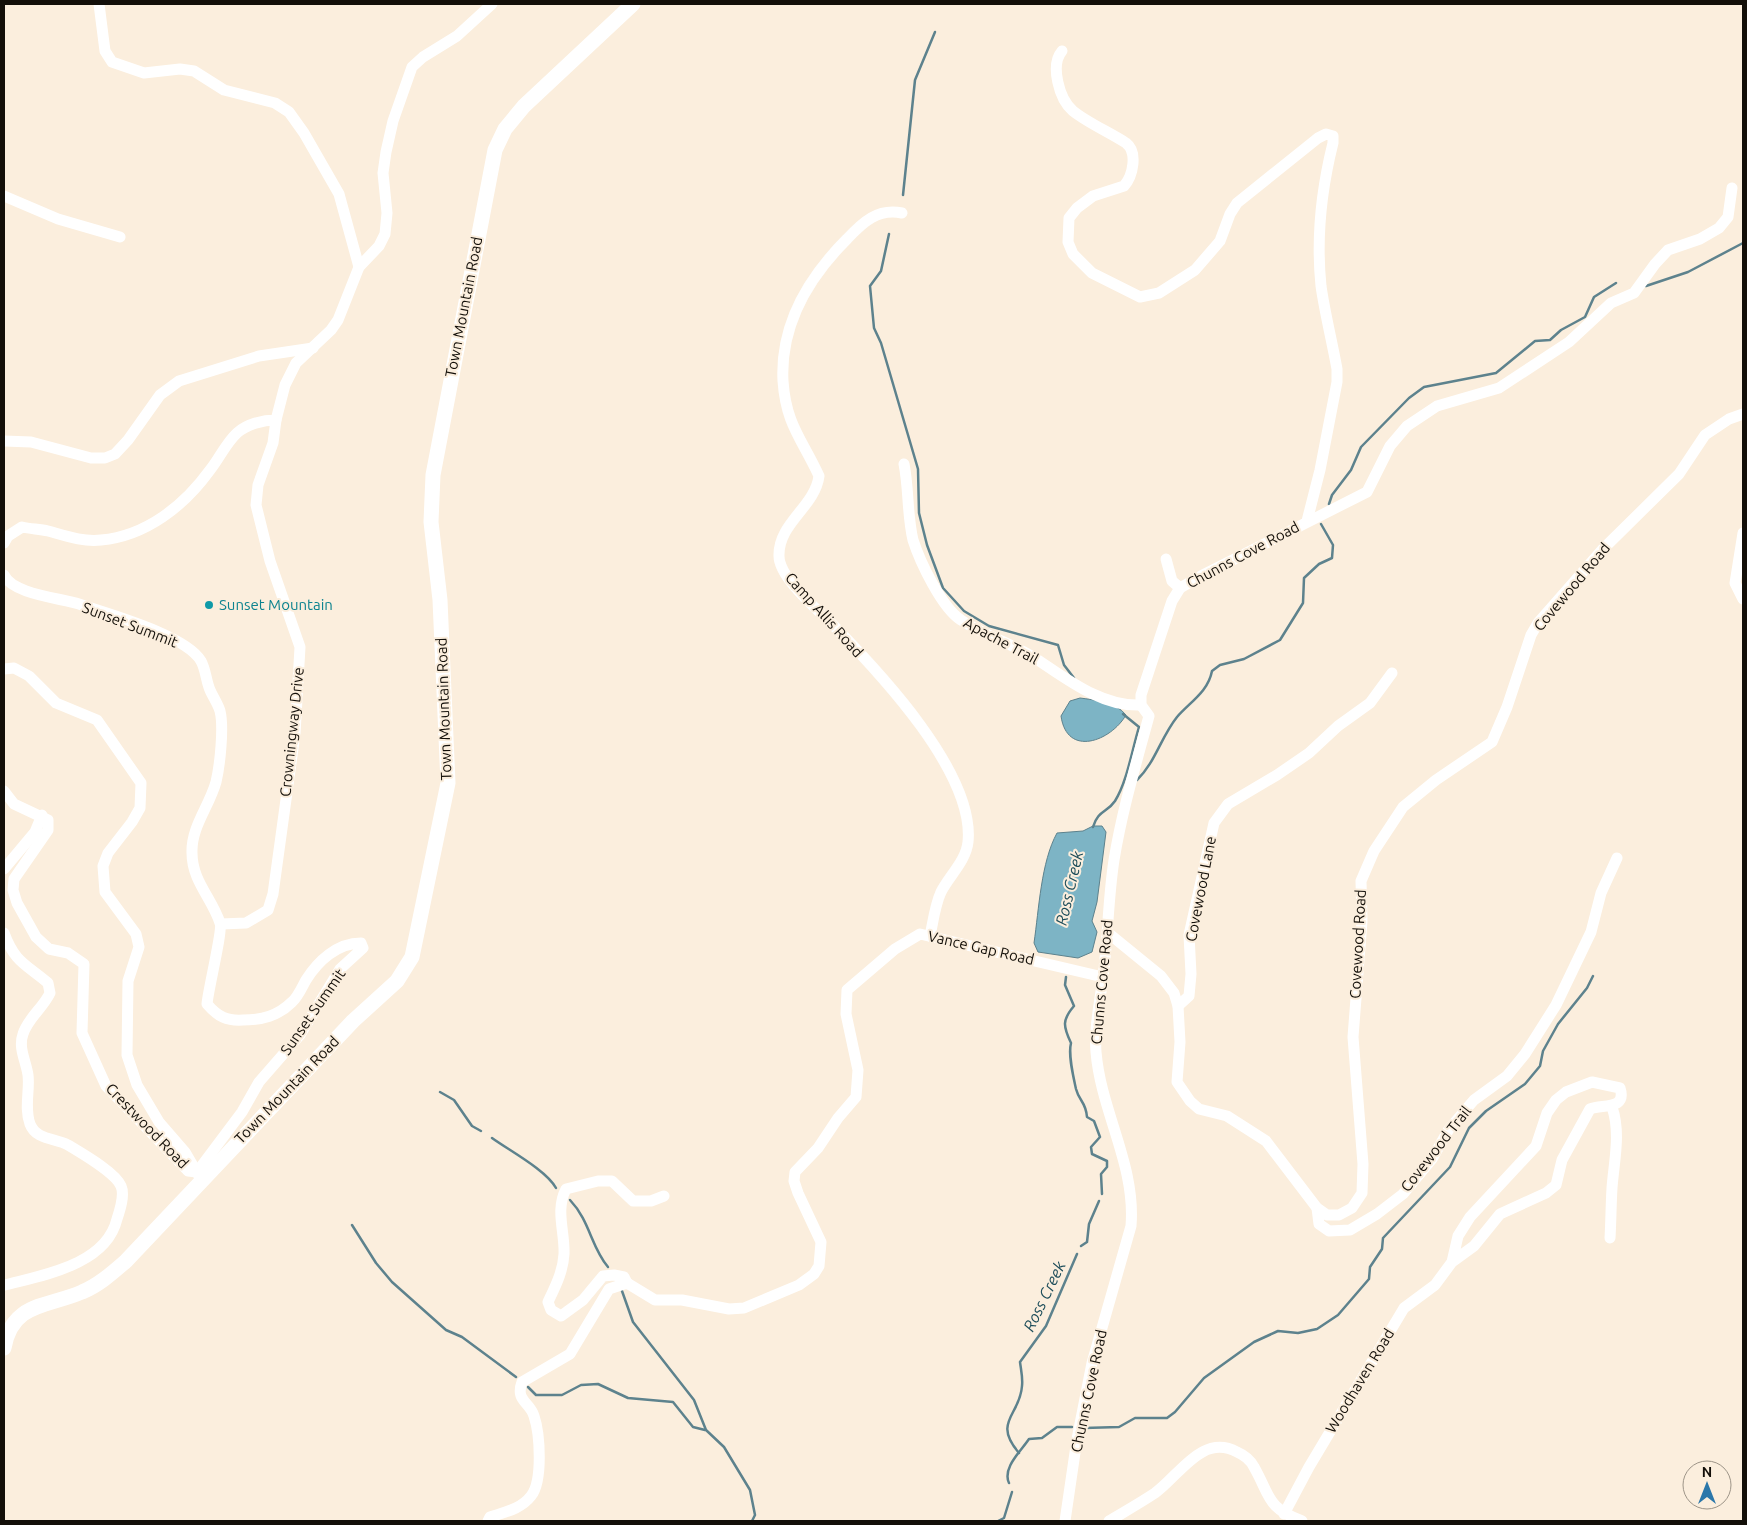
<svg xmlns="http://www.w3.org/2000/svg" width="1747" height="1525" viewBox="0 0 1747 1525" font-family="Ubuntu,sans-serif">
<rect width="100%" height="100%" fill="#fbeedd"/>
<g fill="#7db4c5" stroke="#5d828d">
<path d="M1080,698C1095,700 1116,702 1126,715C1111,741 1067,758 1061,716L1070,701Z"/>
<path d="M1093,826H1102L1106,832L1097,902L1092,921L1097,932L1092,952L1078,958L1038,952L1034,943C1039,909 1041,862 1057,833L1083,831Z"/>
</g>
<g fill="none" stroke-linecap="round" stroke-linejoin="round">
<g stroke="#5d828d" stroke-width="2.5">
<polyline points="903,195 915,80 935,32"/>
<polyline points="889,234 881,271 870,286 874,328 881,343 918,469 919,513 927,545 943,588 964,611 989,626 1058,645 1064,665 1074,678"/>
<polyline points="1646,286 1688,272 1743,243"/>
<polyline points="1329,504 1332,495 1351,470 1361,447 1409,398 1424,387 1496,373 1535,341 1550,340 1561,330 1585,317 1594,297 1616,283"/>
<path d="M1137,780C1155,763 1161,737 1177,717C1190,702 1208,692 1212,671L1220,665L1244,659L1280,640L1303,603L1304,578L1319,564L1332,558L1333,545L1321,524"/>
<path d="M1093,827C1098,810 1107,813 1115,801C1127,782 1132,750 1139,727L1123,714"/>
<path d="M1066,977L1065,985L1074,1006C1062,1020 1063,1026 1071,1043C1068,1055 1073,1075 1076,1089C1079,1101 1086,1102 1087,1117L1094,1121L1100,1137L1091,1147L1092,1154L1107,1161V1167L1101,1174L1102,1194"/>
<polyline points="440,1092 454,1100 472,1126 481,1131"/>
<path d="M492,1138C510,1151 546,1170 556,1188"/>
<path d="M570,1200C590,1221 591,1247 608,1267"/>
<polyline points="352,1225 376,1263 392,1282 446,1330 462,1337 516,1377"/>
<polyline points="1081,1246 1087,1242 1089,1224 1099,1201"/>
<polyline points="622,1291 633,1322 694,1400 706,1430 724,1447 750,1490 755,1515 752,1521"/>
<polyline points="528,1387 536,1395 562,1395 581,1385 598,1384 628,1398 673,1402 693,1427 705,1430"/>
<polyline points="1084,1428 1119,1427 1135,1418 1167,1418 1175,1412 1204,1378 1254,1342 1278,1331 1298,1333 1317,1329 1338,1315 1369,1279 1370,1267 1382,1249 1383,1238 1450,1167 1469,1128 1486,1111 1525,1084 1540,1066 1543,1051 1558,1024 1587,988 1593,976"/>
<path d="M1019,1453C992,1421 1020,1416 1022,1386C1023,1378 1021,1370 1020,1362L1046,1326L1077,1254"/>
<path d="M1009,1483C1002,1468 1021,1451 1029,1439L1042,1438L1057,1427H1072"/>
<polyline points="998,1521 1004,1518 1012,1492"/>
</g>
<g stroke="#fff" stroke-width="11">
<polyline points="99,4 105,51 112,62 144,73 180,69 194,71 224,90 275,103 289,112 304,133 339,194 359,267"/>
<path d="M1062,51C1050,65 1059,99 1073,111C1088,123 1109,132 1126,143C1138,152 1133,176 1124,186L1093,196L1077,208L1069,218L1068,242L1073,254L1092,273L1140,297L1159,293L1195,270L1220,241L1230,214L1237,203L1318,138L1326,134L1333,136V143C1321,191 1316,237 1321,286C1325,314 1332,341 1337,369V382L1320,470L1307,521"/>
<polyline points="4,196 58,219 120,237"/>
<path d="M902,213C878,208 863,222 847,239C809,277 780,324 783,381C786,425 802,439 819,476C815,507 778,523 779,556C779,578 818,610 834,626C879,672 975,773 968,842C966,861 949,876 941,892C935,905 933,922 930,936"/>
<polyline points="4,441 31,442 91,458 105,458 115,454 128,440 160,395 179,381 259,356 313,348"/>
<path d="M904,464C909,489 907,515 913,540C920,562 942,608 961,620C985,636 1014,644 1038,660C1068,680 1103,707 1141,705"/>
<polyline points="1743,533 1735,583 1743,599"/>
<path d="M4,543L8,536L22,527C31,529 40,529 48,531C66,536 83,542 101,540C146,536 184,506 210,470C219,459 226,443 237,433C247,424 263,420 276,420L285,385L296,363L331,330L338,320L359,267L379,246L385,234L387,213L383,173L386,152L393,121L412,67L423,57L457,36L492,4"/>
<polyline points="1166,559 1172,581 1180,588"/>
<path d="M4,575C12,594 60,598 79,604C108,614 186,635 201,661C206,670 206,681 210,690C213,697 218,704 220,711C224,727 220,765 216,782C209,807 191,827 192,853C192,881 212,898 220,923C223,930 208,990 207,1004C218,1017 227,1021 243,1020C262,1020 278,1016 292,1002C298,997 302,987 306,980C318,961 337,943 361,943L363,948L340,969L300,1035L259,1082L242,1112L197,1172L188,1171L106,1086L82,1033L84,964L68,953L49,949L36,937L17,903L13,890L14,879L48,830V820L14,804L4,791"/>
<polyline points="4,669 14,668 29,676 56,703 97,720 141,783 140,808 132,822 108,853 103,866 105,892 136,934 139,947 128,981 127,1055 137,1085 159,1122 185,1152 199,1176"/>
<polyline points="4,869 35,832 42,815"/>
<polyline points="221,924 246,923 268,910 273,894 295,734 300,647 270,561 256,505 258,485 273,443 276,420"/>
<polyline points="1107,932 1161,976 1174,993 1178,1006 1180,1042 1177,1082 1190,1101 1199,1109 1227,1116 1266,1141 1317,1208 1327,1215 1339,1215 1352,1208 1362,1193 1363,1164 1353,1037 1362,921 1361,881 1374,851 1403,807 1436,780 1492,742 1507,707 1531,635 1538,623 1603,549 1679,474 1705,435 1729,419 1743,414"/>
<path d="M4,933C15,963 26,964 48,983L50,993C43,1008 28,1018 23,1034C18,1048 26,1061 28,1075C30,1090 24,1108 30,1124C36,1140 55,1138 68,1145C81,1153 115,1172 121,1186C125,1195 120,1210 117,1219C106,1265 43,1275 5,1285"/>
<polyline points="1178,1006 1189,996 1191,974 1189,935 1214,823 1228,804 1277,775 1309,753 1338,726 1370,703 1392,673"/>
<polyline points="1317,1208 1319,1224 1329,1231 1350,1230 1377,1214 1403,1194 1432,1159 1449,1129 1474,1100 1507,1076 1525,1054 1556,1005 1591,932 1601,893 1617,858"/>
<path d="M1610,1238C1611,1221 1611,1204 1612,1188C1614,1161 1621,1133 1612,1107"/>
<path d="M627,1283L624,1277L614,1275L603,1276L583,1300L561,1316L551,1310L548,1302C555,1287 563,1272 564,1254C565,1232 555,1210 566,1189L598,1181H612L633,1201H651L664,1196"/>
<path d="M1284,1514L1309,1467L1404,1308L1435,1285L1452,1262L1458,1236L1470,1217L1536,1146L1547,1113L1556,1100L1566,1092L1592,1082L1620,1088C1627,1110 1603,1104 1590,1109L1562,1160L1556,1185L1546,1193L1500,1214L1474,1246L1452,1262"/>
<path d="M488,1521L490,1517C505,1512 521,1509 531,1496C543,1481 540,1434 534,1416C530,1402 515,1401 522,1382L570,1354L609,1289L627,1283L655,1300H682L729,1309L744,1308L799,1285L814,1274L819,1266L821,1242L798,1193L794,1181L795,1172L818,1148L838,1118L856,1097L858,1070L846,1014L847,990L895,949L920,934L1103,977"/>
<path d="M1065,1521L1077,1439L1092,1363L1131,1226C1136,1165 1101,1112 1096,1052C1094,1027 1100,1002 1103,977C1108,938 1108,899 1114,860C1122,811 1136,764 1149,716L1141,705V695L1172,601L1180,588L1201,576L1367,492L1390,446L1407,426L1437,406L1499,388L1569,342L1611,303L1634,293L1655,264L1668,250L1700,239L1719,228L1728,217L1732,188"/>
<path d="M1109,1521C1124,1512 1140,1503 1155,1493C1179,1476 1202,1433 1237,1452C1244,1455 1250,1459 1254,1467C1271,1497 1266,1507 1302,1521"/>
</g>
<path stroke="#fff" stroke-width="15" d="M4,1348C12,1302 48,1307 82,1292C99,1285 112,1273 126,1261L353,1021L397,981L412,957L448,783L440,600L431,522L433,475L495,150L505,129L524,106L633,4"/>
</g>
<circle fill="#0f9aa8" stroke="#fbeedd" stroke-width="2" cx="209" cy="605" r="5"/>
<g text-anchor="middle" stroke-width="4" stroke-linejoin="round" paint-order="stroke">
<g font-size="15" fill="#130f09" stroke="#fbeedd">
<text transform="translate(464 307) rotate(-79)" y="5">Town Mountain Road</text>
<text transform="translate(1243 555) rotate(-28)" y="5">Chunns Cove Road</text>
<text transform="translate(1572 587) rotate(-50)" y="5">Covewood Road</text>
<text transform="translate(824 615) rotate(48)" y="5">Camp Allis Road</text>
<text transform="translate(130 625) rotate(21)" y="5">Sunset Summit</text>
<text transform="translate(1001 641) rotate(28)" y="5">Apache Trail</text>
<text transform="translate(444 709) rotate(-92)" y="5">Town Mountain Road</text>
<text transform="translate(292 732) rotate(-84)" y="5">Crowningway Drive</text>
<text transform="translate(1201 889) rotate(-79)" y="5">Covewood Lane</text>
<text transform="translate(1358 944) rotate(-87)" y="5">Covewood Road</text>
<text transform="translate(981 948) rotate(13)" y="5">Vance Gap Road</text>
<text transform="translate(1102 982) rotate(-85)" y="5">Chunns Cove Road</text>
<text transform="translate(313 1012) rotate(-55)" y="5">Sunset Summit</text>
<text transform="translate(287 1090) rotate(-46)" y="5">Town Mountain Road</text>
<text transform="translate(147 1126) rotate(46)" y="5">Crestwood Road</text>
<text transform="translate(1436 1149) rotate(-52)" y="5">Covewood Trail</text>
<text transform="translate(1360 1381) rotate(-59)" y="5">Woodhaven Road</text>
<text transform="translate(1089 1391) rotate(-78)" y="5">Chunns Cove Road</text>
</g>
<g font-size="15" fill="#0d838f" stroke="#fbeedd" text-anchor="start">
<text x="219" y="610">Sunset Mountain</text>
</g>
<g font-size="16" font-style="italic" fill="#1c4c59" stroke="#fbeedd">
<text transform="translate(1069 888) rotate(-77)" y="6">Ross Creek</text>
<text transform="translate(1044 1296) rotate(-64)" y="6">Ross Creek</text>
</g>
</g>
<rect width="1747" height="1525" fill="none" stroke="#130f09" stroke-width="10"/>
<g transform="translate(1707 1485)"><circle r="24" fill="#fbeedd" stroke="#9e9588"/>
<path d="M0-4L9 19L0 12L-9 19Z" fill="#2b77aa"/>
<text y="-8" font-size="14" font-weight="bold" text-anchor="middle" fill="#130f09">N</text>
</g>
</svg>
